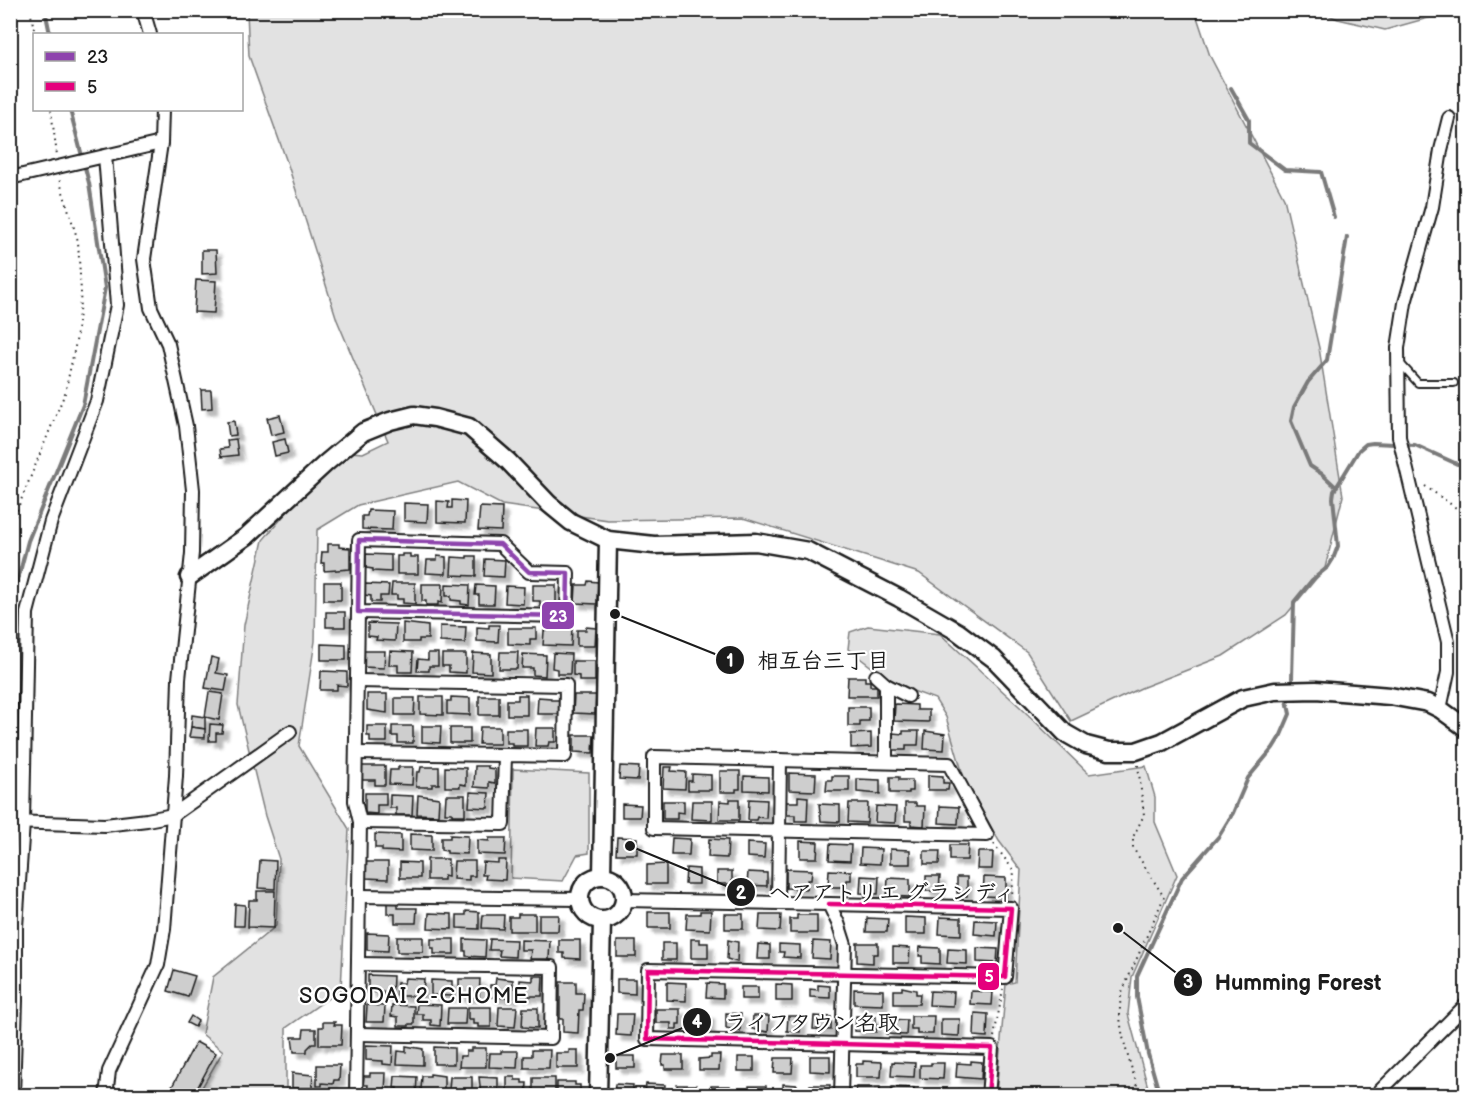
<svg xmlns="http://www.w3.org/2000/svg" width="1477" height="1106" viewBox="0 0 1477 1106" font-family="'Balsamiq Sans','Klee One',sans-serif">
<defs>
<filter id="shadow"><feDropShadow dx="5.5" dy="5.5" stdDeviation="1.5" flood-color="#0004"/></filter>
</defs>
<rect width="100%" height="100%" fill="#fff"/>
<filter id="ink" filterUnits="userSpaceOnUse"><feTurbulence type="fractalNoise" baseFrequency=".0167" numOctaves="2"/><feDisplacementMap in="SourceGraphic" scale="12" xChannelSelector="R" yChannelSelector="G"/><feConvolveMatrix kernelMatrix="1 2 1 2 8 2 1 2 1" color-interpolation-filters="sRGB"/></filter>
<g filter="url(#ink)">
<g fill="#e2e2e2" stroke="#7f7f7f" stroke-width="1.5">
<polygon points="247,11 1195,11 1210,56 1284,198 1319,348 1343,496 1325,568 1286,615 1223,656 1141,688 1071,721 1027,652 919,573 743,518 608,520 502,505 458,482 358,505 317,530 315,641 299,746 349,829 341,989 286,1028 286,1095 197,1096 223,1051 202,1034 213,977 276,926 279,859 265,816 238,705 244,625 263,540 300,497 349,452 363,453 388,441 337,320 288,165 249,56"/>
<polygon points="1318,11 1453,11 1385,30 1338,19"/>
<polygon points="868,626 940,634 1019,706 1089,774 1146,766 1155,797 1155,822 1177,875 1132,977 1128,1014 1150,1095 996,1095 1006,984 1015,982 1021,870 999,841 964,778 946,717 935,699 894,684 848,649 850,632"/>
<polygon points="513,769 589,773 589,853 577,855 563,881 511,878"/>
</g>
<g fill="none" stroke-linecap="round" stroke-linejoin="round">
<g stroke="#7a7a7a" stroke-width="4">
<polyline points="45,10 50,34"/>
<polyline points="1231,88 1249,120 1249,143 1285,170 1321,172 1334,217"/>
<polyline points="1336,487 1322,474 1310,466 1291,421 1294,407 1308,382 1327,360 1347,237"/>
<polyline points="10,629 15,591 28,541 83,405 105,288 89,183 70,110"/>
<polyline points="1292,679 1294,602 1312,580 1328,567 1333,559 1338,546 1333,498 1334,491 1359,450 1366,444 1373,443 1415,445 1457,464 1466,464"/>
<polyline points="1160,1096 1148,1054 1137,997 1137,976 1182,878 1219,836 1233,813 1248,778 1273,748 1281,735 1290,714 1287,700"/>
</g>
</g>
<g fill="#cecece" stroke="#1c1c1c" stroke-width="1.5" filter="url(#shadow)">
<polygon points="202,250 216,250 217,273 202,274"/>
<polygon points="196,280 216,281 214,313 194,312"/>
<polygon points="201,390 211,390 212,408 202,409"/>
<polygon points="280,415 284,432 271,435 267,418"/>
<polygon points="234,421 236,435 229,436 227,422"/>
<polygon points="236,439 238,455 221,457 220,449 228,448 227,440"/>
<polygon points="285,439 288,453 275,456 272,442"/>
<polygon points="452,500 466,501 465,523 437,522 437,501 449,502 448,508 452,508"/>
<polygon points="404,503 428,504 427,522 404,521"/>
<polygon points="480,507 502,508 501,531 478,530"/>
<polygon points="368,510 393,511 392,530 362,529 362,516 367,516"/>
<polygon points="328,544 339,544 339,547 350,548 350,569 324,571 324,563 321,563 322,552 328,552"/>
<polygon points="366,554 391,555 391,572 373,571 373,569 366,568"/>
<polygon points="402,554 410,554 410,557 418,557 418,574 397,574 397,556 402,556"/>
<polygon points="437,556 446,557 446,574 426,573 427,560 437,560"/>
<polygon points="467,556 476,556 476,576 451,575 452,557 467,558"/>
<polygon points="485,559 505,560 504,577 484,576"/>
<polygon points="588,581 598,582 597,604 575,603 576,585 587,585"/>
<rect x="324" y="582" width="17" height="18"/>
<polygon points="392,583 415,583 415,604 403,603 403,599 397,599 397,595 391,595"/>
<polygon points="365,584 389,585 388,596 380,596 380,602 371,602 371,596 365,595"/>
<polygon points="422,584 443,584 442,603 438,602 438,605 426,605 426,601 422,601"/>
<polygon points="446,584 470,585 469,605 461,604 461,601 451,600 451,596 446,596"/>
<polygon points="476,585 495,586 494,604 479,604 479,595 475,595"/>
<polygon points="533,585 556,585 556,606 540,606 540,601 533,601"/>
<polygon points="506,586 524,587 523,604 505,603"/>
<rect x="326" y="612" width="19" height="15"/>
<polygon points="368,623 396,624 395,641 376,640 377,637 368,636"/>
<polygon points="403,623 428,626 428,639 419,639 419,642 403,642"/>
<polygon points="489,625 499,625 498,642 477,641 477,627 489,628"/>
<polygon points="440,626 466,627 465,643 440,642"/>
<polygon points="547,627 572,628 571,646 543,645 544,631 547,631"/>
<polygon points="586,627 596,628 595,646 577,646 577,630 586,630"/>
<polygon points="508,628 536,628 536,639 530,639 530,645 508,644"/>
<polygon points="321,644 346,645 346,660 321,660"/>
<polygon points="364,651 385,651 384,668 363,667"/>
<polygon points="390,651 413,652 412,672 398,672 398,665 389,665"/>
<polygon points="500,652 518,652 517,669 499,669"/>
<polygon points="428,653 438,653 438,666 429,666 429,671 417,671 418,659 428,660"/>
<polygon points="473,653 491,654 491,673 472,672"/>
<polygon points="553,653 571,654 570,674 557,674 557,669 552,668"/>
<polygon points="442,654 466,654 466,673 449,672 449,666 442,666"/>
<polygon points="523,654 546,655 545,676 533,675 533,668 522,668"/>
<polygon points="211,657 219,659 216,673 228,675 225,691 205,688"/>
<polygon points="573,661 595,661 595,681 579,681 579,676 573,675"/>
<polygon points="321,671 347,672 347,686 337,685 337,690 320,690"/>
<polygon points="848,677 865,677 865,681 870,681 870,686 877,686 877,696 847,696"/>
<polygon points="209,692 223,694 219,720 205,717"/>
<polygon points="367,694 387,694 387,713 367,710"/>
<polygon points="518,695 527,695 527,715 507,715 507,700 518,700"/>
<polygon points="574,695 596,695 595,714 573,713"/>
<rect x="479" y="696" width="20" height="19"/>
<polygon points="420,697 443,697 443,715 420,714"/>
<polygon points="451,697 470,698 470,715 447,714 447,701 451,701"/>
<polygon points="538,697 551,698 551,700 559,700 559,714 537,714"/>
<polygon points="395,698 415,698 414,715 395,715"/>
<polygon points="895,704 917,705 917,710 929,710 929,722 894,721"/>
<polygon points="848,707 869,707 869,721 860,721 860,726 848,726"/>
<polygon points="192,715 205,717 205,729 191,727"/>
<polygon points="210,724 223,725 222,733 216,733 216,741 209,741"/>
<polygon points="367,726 387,726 387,742 370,742 370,736 367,736"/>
<polygon points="392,726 413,726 413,743 398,743 398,736 392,736"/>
<polygon points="422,726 441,726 440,743 422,742"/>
<polygon points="191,727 205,729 205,738 189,737"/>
<polygon points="480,727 500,727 500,744 479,744"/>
<rect x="450" y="728" width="20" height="15"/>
<polygon points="536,728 555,728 555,742 549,742 548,746 535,746"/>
<polygon points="506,729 527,729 527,746 512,746 512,743 506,743"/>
<polygon points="903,731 919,731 918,745 906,745 906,750 892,750 893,733 903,734"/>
<polygon points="925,731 945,734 944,750 924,749"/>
<polygon points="871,733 871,747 851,748 851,734"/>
<polygon points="574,735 594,735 593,753 574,752"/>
<polygon points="362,766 385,766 385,785 375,785 375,780 362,780"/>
<polygon points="475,766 488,766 488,768 495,769 495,783 489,782 489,788 474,787"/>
<polygon points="620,766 639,767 638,780 619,779"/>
<polygon points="398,767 413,767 412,785 389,784 390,770 398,770"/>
<polygon points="421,767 439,767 439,784 432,784 432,787 416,787 417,772 420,772"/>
<polygon points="445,767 466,768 466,785 460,784 460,787 445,787"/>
<polygon points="664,767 672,767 671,771 686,772 685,789 663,788"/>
<polygon points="720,771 740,771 740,789 736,789 736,792 720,792"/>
<polygon points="789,773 816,774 815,791 789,790"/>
<polygon points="692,774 711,775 711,790 688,790 688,781 692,781"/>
<polygon points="928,775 943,776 943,783 949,783 948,790 928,790"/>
<polygon points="744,776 768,777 768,791 744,790"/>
<polygon points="832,776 849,776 849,791 826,791 827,780 832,780"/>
<polygon points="890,777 899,777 899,780 912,780 912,791 909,791 909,793 890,793"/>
<polygon points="857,779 880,780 880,794 857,792"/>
<polygon points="470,792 489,793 488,808 469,807"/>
<polygon points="365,793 386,793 386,805 377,805 377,814 365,813"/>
<polygon points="390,795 413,796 412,815 396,815 396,808 390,808"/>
<polygon points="418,795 439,798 438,815 417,814"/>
<polygon points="446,795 465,795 465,815 452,815 452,813 445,813"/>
<polygon points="798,796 808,797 807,821 795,821 795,815 784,815 785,802 798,802"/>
<polygon points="730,799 739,799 739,820 719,820 720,801 730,802"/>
<polygon points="749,799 767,800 766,818 757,817 756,820 748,820"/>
<polygon points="663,801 684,801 684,813 677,812 677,819 663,819"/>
<polygon points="692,801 712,801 712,820 691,819"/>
<polygon points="849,803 868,803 867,823 848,822"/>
<polygon points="905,803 916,803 916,806 925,806 924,826 911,825 911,821 905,821"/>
<polygon points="622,804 641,805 640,817 622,817"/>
<polygon points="819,804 840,805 840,822 821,821"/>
<polygon points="876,806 896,807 895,823 875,822"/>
<polygon points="940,806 959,807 958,824 939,823"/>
<polygon points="375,834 401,835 401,852 382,851 382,848 375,848"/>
<polygon points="410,834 432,835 432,851 410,850"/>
<polygon points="450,835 468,836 467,854 447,853 447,851 441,850 441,838 450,838"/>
<polygon points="617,837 637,838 637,854 616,854"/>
<polygon points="489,838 506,838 505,855 477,854 477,840 489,841"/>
<polygon points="672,838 690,839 689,855 671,855"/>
<polygon points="709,839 728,840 727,858 708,857"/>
<polygon points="800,841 818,842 817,858 800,858"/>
<polygon points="747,843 765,844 764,858 747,857"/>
<polygon points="830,844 851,845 850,861 829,860"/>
<polygon points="950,845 968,845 967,860 950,860"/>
<polygon points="861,848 881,849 880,864 860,863"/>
<polygon points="890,849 910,850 910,864 890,864"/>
<polygon points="924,851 940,851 939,864 924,864"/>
<polygon points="978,852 993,852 992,869 977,869"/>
<polygon points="427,859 448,859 448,877 444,876 444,880 427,880"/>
<polygon points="260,860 276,861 275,889 258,888"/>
<polygon points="498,860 506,860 505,880 485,879 486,875 482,875 483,862 498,863"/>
<polygon points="454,861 475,861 475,876 469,876 469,880 453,879"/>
<polygon points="366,862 388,862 388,879 366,878"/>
<polygon points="400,862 420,863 420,878 400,878"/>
<polygon points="666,864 666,884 647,884 647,865"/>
<polygon points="686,868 699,869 699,884 685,884"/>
<polygon points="786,869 812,870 811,880 807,880 807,889 786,888"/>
<polygon points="829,870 851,871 851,880 847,880 846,887 828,887"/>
<rect x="717" y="871" width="15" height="13"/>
<polygon points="748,872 767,873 767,886 747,885"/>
<polygon points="861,876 879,877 878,894 860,893"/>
<polygon points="926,876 940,876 939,891 926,891"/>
<polygon points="957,877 967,877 967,896 960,896 960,893 957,893"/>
<polygon points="984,877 1006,878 1006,897 983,896"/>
<polygon points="888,878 910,879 910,897 887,896"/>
<polygon points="257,891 275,891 274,928 248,927 249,900 257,900"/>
<polygon points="387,903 398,903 398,908 417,908 416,923 395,923 395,914 387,914"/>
<polygon points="235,904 245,905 244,926 234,926"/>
<polygon points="466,911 479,912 479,929 457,928 457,915 466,915"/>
<polygon points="700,911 711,911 710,930 686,929 687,914 700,914"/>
<rect x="648" y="912" width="22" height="16"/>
<polygon points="429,913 452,914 452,929 428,928"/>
<polygon points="518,914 535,914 535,931 509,931 509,917 518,917"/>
<rect x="725" y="914" width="18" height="15"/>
<polygon points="483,915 504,915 503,929 482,928"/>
<polygon points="539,915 559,915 558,931 539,931"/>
<polygon points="760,915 781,915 780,931 759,930"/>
<polygon points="797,915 817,915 817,933 790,933 790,919 797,919"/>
<polygon points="905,917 926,918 926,934 905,934"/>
<polygon points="940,917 961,918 961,935 939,934"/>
<polygon points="867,918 888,919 887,932 866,932"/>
<polygon points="975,920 997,921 996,936 974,934"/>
<polygon points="367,933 389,934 388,951 367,950"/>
<rect x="397" y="937" width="26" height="15"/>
<polygon points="431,939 454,939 454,954 434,954 434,948 431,948"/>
<polygon points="464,939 486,940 485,957 466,956 466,951 464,951"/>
<polygon points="490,939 516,940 515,957 499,956 500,950 489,950"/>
<polygon points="691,939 700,939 700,943 708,943 708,958 691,958"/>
<polygon points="521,940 550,941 549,959 530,959 531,950 521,950"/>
<polygon points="559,940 580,940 580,959 564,958 564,953 559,953"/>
<polygon points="728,940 738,942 737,962 727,959"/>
<rect x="617" y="941" width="19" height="16"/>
<polygon points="813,941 831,942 830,959 812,958"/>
<rect x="662" y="943" width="14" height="17"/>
<polygon points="857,943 878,943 878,954 873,954 873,963 857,962"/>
<polygon points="758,944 770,945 770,959 757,959"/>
<polygon points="779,944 800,945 800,958 783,957 784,952 779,952"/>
<polygon points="893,947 910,948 909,963 893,963"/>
<polygon points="920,947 940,948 940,964 922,963 922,956 919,956"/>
<polygon points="977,948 998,949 997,963 977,962"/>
<polygon points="948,949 967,950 967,964 947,963"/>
<polygon points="174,970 195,976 188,997 168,991"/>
<polygon points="368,975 393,976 392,996 383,996 383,992 370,992 370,988 368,987"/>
<polygon points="533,976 543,976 542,996 519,996 520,980 533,981"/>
<polygon points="405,978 424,979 423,996 397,996 397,983 404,983"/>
<polygon points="496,978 513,980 513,998 490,997 490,985 495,985"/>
<polygon points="459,979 480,979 479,997 459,997"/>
<polygon points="617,979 635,979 635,994 617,993"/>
<polygon points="431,980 452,981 452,996 431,995"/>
<polygon points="560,982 576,982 576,993 584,993 583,1010 579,1010 578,1033 563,1032 563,1019 560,1019"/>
<polygon points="667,982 686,983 686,1001 667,1000"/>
<polygon points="707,983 723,984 723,998 706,997"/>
<polygon points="776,984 792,985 792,1001 776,1001"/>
<polygon points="818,985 830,986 830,998 810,997 810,989 818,990"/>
<rect x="741" y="987" width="17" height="12"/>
<polygon points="902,987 916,990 916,994 920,994 919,1004 894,1004 894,990 902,990"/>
<polygon points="854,989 883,990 883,1005 854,1004"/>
<polygon points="930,991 954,992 953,1006 929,1005"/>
<polygon points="971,991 993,992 992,1005 970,1004"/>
<polygon points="417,1004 441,1005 440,1026 431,1025 431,1020 423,1020 423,1014 416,1014"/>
<polygon points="367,1005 385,1006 384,1022 366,1022"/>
<polygon points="392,1005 414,1006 414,1024 409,1024 409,1026 398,1026 398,1017 391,1016"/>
<polygon points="468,1007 491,1007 491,1027 478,1027 478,1024 473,1024 473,1019 468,1019"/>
<polygon points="499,1007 517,1007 515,1027 498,1026"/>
<polygon points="448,1008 466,1008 465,1024 447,1024"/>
<polygon points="523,1008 538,1008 538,1028 522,1027"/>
<polygon points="656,1009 680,1009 680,1024 677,1024 677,1029 671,1029 671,1023 656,1023"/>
<polygon points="693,1013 709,1014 709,1031 701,1031 701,1028 692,1027"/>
<polygon points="726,1013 741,1014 740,1031 726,1028"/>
<polygon points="975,1013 988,1014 987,1037 974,1036"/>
<polygon points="617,1014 633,1014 631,1036 616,1035"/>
<polygon points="191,1016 198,1021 195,1027 187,1023"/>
<polygon points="753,1016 769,1016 768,1032 752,1029"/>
<polygon points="788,1016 801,1016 800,1032 787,1031"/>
<polygon points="814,1016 831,1017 831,1030 813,1029"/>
<polygon points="856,1016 876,1017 876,1032 855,1031"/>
<polygon points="911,1016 934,1016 933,1034 917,1034 917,1029 911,1029"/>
<polygon points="886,1019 907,1020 906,1035 886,1034"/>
<polygon points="941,1019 960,1019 959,1036 941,1035"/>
<polygon points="323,1022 335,1022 334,1025 342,1025 341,1045 319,1045 319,1027 323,1027"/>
<polygon points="304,1029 316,1029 316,1044 312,1044 307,1049 307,1052 294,1052 292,1037 303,1037"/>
<polygon points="196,1042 216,1053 193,1096 167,1096"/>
<polygon points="366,1045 393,1046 392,1065 383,1064 383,1061 366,1060"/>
<polygon points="406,1046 423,1049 423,1065 397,1064 398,1051 406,1052"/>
<polygon points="434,1047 454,1048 454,1064 434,1064"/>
<polygon points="471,1048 486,1048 486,1067 459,1067 460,1056 466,1056 466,1051 471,1051"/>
<polygon points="532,1050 550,1050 549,1068 524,1068 524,1056 532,1056"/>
<polygon points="569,1050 578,1050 578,1068 556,1068 556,1053 569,1053"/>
<polygon points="501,1051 518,1051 517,1068 489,1067 490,1053 501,1053"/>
<polygon points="663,1055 683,1055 683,1069 665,1069 665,1065 662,1065"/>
<polygon points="711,1055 720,1055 719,1070 699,1070 699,1059 711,1058"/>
<rect x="616" y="1056" width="19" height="12"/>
<polygon points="810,1056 830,1056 830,1072 810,1071"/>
<rect x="738" y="1057" width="16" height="14"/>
<polygon points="775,1058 793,1058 792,1073 774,1073"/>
<polygon points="863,1061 882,1062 881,1077 856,1077 856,1064 863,1064"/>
<polygon points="971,1061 982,1062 981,1079 956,1077 957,1063 971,1064"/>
<polygon points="892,1062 915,1063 914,1077 891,1076"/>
<polygon points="931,1063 944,1063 943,1079 920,1078 920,1065 931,1065"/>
<polygon points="317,1065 340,1065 339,1080 334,1080 333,1084 322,1083 322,1086 317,1086"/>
<polygon points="292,1073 313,1075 312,1088 292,1088"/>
<polygon points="370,1073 386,1073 385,1092 381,1092 381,1095 367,1095 368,1085 363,1085 364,1076 370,1076"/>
<polygon points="430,1074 444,1076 444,1095 434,1095 434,1091 421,1090 422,1076 430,1076"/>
<polygon points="395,1076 417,1077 416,1095 397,1094 397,1088 394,1088"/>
<polygon points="450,1077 472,1077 472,1096 454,1096 454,1089 449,1090"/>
<polygon points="479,1077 498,1078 498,1096 481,1095"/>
<polygon points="507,1077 515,1077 515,1080 522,1080 522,1083 527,1083 526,1096 507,1096"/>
<rect x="533" y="1078" width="22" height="18"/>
<polygon points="557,1082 575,1082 575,1085 580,1085 580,1096 557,1096"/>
<polygon points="615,1084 633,1085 633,1096 614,1096"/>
<polygon points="646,1084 665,1085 664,1096 650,1096 650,1093 645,1092"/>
<polygon points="783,1084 797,1085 797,1096 783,1096"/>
<rect x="677" y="1085" width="19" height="11"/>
<polygon points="810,1085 830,1085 830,1096 809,1096"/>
<polygon points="711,1086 730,1086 730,1096 711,1094"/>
<rect x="749" y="1086" width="17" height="10"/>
<polygon points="856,1087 880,1087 880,1096 855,1096"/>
<polygon points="892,1087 914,1088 914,1096 891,1096"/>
<polygon points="959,1089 975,1090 974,1096 959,1096"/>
<polygon points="923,1090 942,1091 942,1096 922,1096"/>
</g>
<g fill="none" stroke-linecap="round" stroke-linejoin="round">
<g stroke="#1c1c1c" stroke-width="10">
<polyline id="lane" points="1400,363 1418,383 1454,383"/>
</g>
<g stroke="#1c1c1c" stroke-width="16">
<g id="street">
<polyline points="143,10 150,34"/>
<polyline points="10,178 161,143"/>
<polygon points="359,540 500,544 529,572 568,573 567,616 358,612"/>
<polyline points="876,676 886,685 908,696"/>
<polyline points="357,681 566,685 565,756 505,755 503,824 360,822"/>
<polyline points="1440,709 1448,672 1448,642 1399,437 1398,348 1405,303 1432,207 1441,150 1449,118"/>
<polyline points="356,753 505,755"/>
<polygon points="654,757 949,764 987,835 654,828"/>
<polyline points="886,762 886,685"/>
<polyline points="10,822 105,825 147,820 173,815 290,732"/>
<polyline points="360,896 579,899"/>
<polyline points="624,900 829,904 838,923 845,945 841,1096"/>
<polyline points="778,902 780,760"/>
<polyline points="829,904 1011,908 1005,977 648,970 647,1039 992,1048 988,1096"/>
<polyline points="358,1034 551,1038 552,967 358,964"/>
<polyline points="13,1096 16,1001 16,927 23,822 27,613 51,521 97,401 117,305 105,156"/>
<polyline points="106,1096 109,1071 158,965 164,929 176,776 179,679 192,553 193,490 186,426 168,344 151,308 144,259 161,143 162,110"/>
<polyline points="356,1096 360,822 355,801 358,612"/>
<polyline points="1375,1096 1466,1005"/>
</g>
</g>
<g stroke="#1c1c1c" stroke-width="21">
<g id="secondary">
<polyline points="189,577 247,536 326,463 363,432 390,421 414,415 435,418 469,427 508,461 549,504 571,522 608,540 654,545 756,542 808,551 899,598 958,632 994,659 1065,733 1086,745 1109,751 1136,751 1162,742 1243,698 1275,691 1316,690 1390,696 1428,703 1440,709 1466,728"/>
<circle cx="602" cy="898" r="22"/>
<polyline points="602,876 608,540"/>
<polyline points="598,1096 602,921"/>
</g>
</g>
<g stroke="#1c1c1c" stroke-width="2" stroke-dasharray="1.5 4.5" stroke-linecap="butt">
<polyline points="30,10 35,34"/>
<polyline points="51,110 57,155"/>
<polyline points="1425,486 1466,515"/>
<polyline points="10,527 65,393 76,342 81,292 78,241 59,179"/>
<path d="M1138,765L1144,815L1133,837V848L1164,897L1122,992C1114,1025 1131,1063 1140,1096"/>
<polyline points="994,844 1014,871 1012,895"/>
<polyline points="994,1037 1003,989"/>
</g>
<use href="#lane" stroke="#fff" stroke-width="6"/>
<use href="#street" stroke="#fff" stroke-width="12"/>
<use href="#secondary" stroke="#fff" stroke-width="16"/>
<g stroke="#fff" stroke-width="9">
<polygon id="bus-1" points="359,540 500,544 529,572 568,573 567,616 358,612"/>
</g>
<g stroke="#fff" stroke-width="9">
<polyline id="bus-2" points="829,904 1011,908 1005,977 648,970 647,1039 992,1048 988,1096"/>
</g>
<use href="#bus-1" stroke="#8e44ad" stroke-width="4.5"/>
<use href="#bus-2" stroke="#e5007d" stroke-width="4.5"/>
</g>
</g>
<g text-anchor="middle" stroke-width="4.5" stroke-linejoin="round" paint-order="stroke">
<g font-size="22" letter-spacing="1.5" fill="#1c1c1c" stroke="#fff">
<text x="414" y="1003">SOGODAI 2-CHOME</text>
</g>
</g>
<path fill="none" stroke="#1c1c1c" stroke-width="2" d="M615 614L730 660M630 846L741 892M1118 928L1188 982M610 1058L697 1022"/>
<g fill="#1c1c1c" stroke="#fff" stroke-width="2">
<circle cx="615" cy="614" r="6"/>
<circle cx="630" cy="846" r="6"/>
<circle cx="1118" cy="928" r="6"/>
<circle cx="610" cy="1058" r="6"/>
<circle cx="730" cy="660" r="15"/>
<circle cx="741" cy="892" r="15"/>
<circle cx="1188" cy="982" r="15"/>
<circle cx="697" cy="1022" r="15"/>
</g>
<g font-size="18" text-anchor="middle" font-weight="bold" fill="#fff">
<text x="730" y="667">1</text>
<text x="741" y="899">2</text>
<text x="1188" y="988">3</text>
<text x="697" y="1028">4</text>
</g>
<g font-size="22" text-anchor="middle" font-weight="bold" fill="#1c1c1c" stroke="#fff" stroke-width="4.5" stroke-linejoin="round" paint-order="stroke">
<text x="823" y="668">相互台三丁目</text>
<text x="892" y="900">ヘアアトリエ グランディ</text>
<text x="1298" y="990">Humming Forest</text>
<text x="812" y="1030">ライフタウン名取</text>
</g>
<g stroke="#fff" stroke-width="2">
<rect x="541" y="601" width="34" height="29" rx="6" fill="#8e44ad"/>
<rect x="977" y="962" width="23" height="29" rx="6" fill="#e5007d"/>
</g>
<g font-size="16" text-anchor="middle" font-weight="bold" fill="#fff">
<text x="558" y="622">23</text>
<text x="989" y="982">5</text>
</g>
<rect width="1477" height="1106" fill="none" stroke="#fff" stroke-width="36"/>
<rect x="18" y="18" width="1441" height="1070" fill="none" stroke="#1c1c1c" stroke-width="2" filter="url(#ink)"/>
<rect x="33" y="33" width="210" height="78" fill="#ffffff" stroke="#a4a4a4" stroke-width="1.5"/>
<rect x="45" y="52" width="30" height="9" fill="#8e44ad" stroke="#a4a4a4" stroke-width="1.5"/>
<text x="87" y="63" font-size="18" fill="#1c1c1c">23</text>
<rect x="45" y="82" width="30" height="9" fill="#e5007d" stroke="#a4a4a4" stroke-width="1.5"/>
<text x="87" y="93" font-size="18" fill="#1c1c1c">5</text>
</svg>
